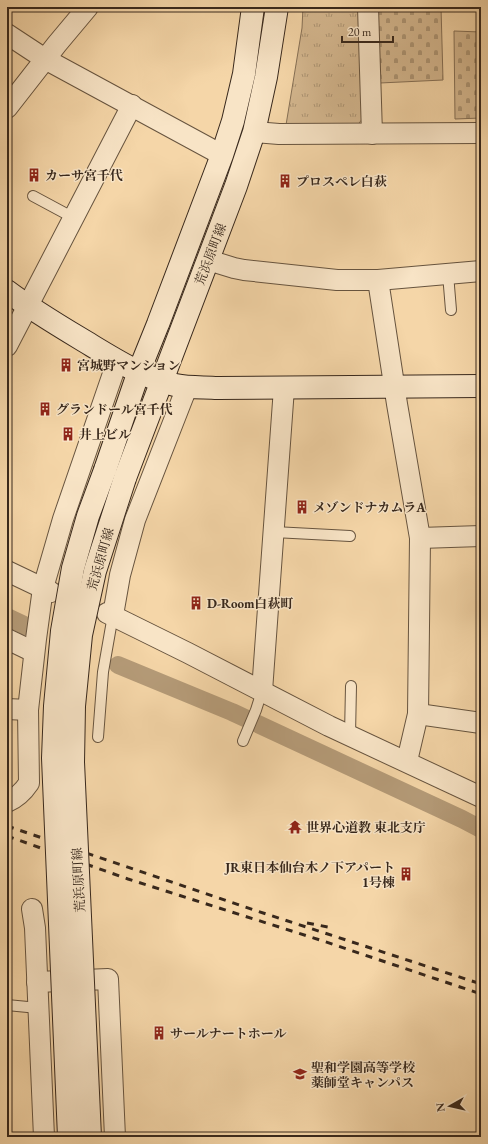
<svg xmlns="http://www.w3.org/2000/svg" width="488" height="1144" viewBox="0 0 488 1144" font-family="'EB Garamond','Noto Serif JP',serif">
<defs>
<pattern id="grass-tufts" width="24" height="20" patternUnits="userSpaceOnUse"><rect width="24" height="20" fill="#d5b890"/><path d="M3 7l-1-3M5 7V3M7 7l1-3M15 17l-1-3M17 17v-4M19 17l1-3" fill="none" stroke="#ae9675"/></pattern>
<pattern id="cemetery-stones" width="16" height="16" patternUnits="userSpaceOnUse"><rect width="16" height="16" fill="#d5b890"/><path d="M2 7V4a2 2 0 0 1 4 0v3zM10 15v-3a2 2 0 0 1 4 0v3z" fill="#ae9675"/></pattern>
</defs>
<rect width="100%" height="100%" fill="#f5d6a8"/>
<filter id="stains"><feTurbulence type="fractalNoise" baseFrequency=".005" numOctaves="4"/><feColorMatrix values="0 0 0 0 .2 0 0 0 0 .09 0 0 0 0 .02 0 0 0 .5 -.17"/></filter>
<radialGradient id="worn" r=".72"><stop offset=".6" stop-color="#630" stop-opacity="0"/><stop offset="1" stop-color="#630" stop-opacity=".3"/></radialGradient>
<polygon fill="url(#grass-tufts)" stroke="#867056" points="303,7 361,7 363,118 356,127 286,125 302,28"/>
<g fill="url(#cemetery-stones)" stroke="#867056">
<polygon points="378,7 441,7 443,80 380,83"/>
<polygon points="454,31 481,32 481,118 455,119"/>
</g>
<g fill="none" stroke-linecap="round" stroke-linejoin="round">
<g stroke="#b59b78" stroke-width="18">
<polyline points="7,617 26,626"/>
<polyline points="118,665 232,712 462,819 481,829"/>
</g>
<g stroke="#67543f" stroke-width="12">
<g id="lane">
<polyline points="33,196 74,218"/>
<polyline points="448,274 451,310"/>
<polyline points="274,532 350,536"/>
<polyline points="350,735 351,686"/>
<polyline points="98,737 103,672 113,615"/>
<polyline points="243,741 256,710 262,691"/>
<polyline points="7,1005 38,1008"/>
</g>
</g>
<g stroke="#67543f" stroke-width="22">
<g id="street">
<polyline points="368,7 372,134"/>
<polyline points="7,34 45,59 222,155"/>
<polyline points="7,108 57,44 88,7"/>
<polyline points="254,132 279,134 481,133"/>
<polyline points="208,260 234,268 244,270 337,280 378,280 481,271"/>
<polyline points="378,280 397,404 420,538 418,714 407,761"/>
<polyline points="7,346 132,105"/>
<polyline points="420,538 481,536"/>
<polyline points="7,571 51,592"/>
<polyline points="107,613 188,653 329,726 481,797"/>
<polyline points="113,615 120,575 135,520 187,387"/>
<polyline points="7,639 34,652"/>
<polyline points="262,691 284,388"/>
<polyline points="7,709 28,710"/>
<polyline points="418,714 481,723"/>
<path d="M7,802C17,798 23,792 29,783L28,710L36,639L43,588L63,519L117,362"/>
<polyline points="32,909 35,928 44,1137"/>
<polyline points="37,982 108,979 115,1137"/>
</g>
</g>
<g stroke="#38281c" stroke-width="24">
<g id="secondary">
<path d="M7,291C31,309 56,324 81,339C111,357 141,377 175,385C189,388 203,387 218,388L481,386"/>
<polyline points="105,470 139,371 158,324 222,155 233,121 244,74 253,7"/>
<polyline points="125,478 236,186 254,132 266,77 277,7"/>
</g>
</g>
<use href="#lane" stroke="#f8e4c6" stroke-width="10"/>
<use href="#street" stroke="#f8e4c6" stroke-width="20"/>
<use href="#secondary" stroke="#f8e4c6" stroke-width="22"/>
<g stroke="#38281c" stroke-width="3" stroke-dasharray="7 7" stroke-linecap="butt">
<polyline points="7,826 254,910 481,984"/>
<polyline points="7,836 128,879 323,941 481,994"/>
<polyline points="307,923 328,927"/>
</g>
<g stroke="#38281c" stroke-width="24" stroke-linecap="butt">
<g id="secondary-bridge">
<polyline points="69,1137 53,758 55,706 62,631 73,568 88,516 105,470"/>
<polyline points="90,1137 73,762 74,706 81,635 95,571 125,478"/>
</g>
</g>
<use href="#secondary-bridge" stroke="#f8e4c6" stroke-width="22"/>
</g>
<defs>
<g id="building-bare" transform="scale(1.08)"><path d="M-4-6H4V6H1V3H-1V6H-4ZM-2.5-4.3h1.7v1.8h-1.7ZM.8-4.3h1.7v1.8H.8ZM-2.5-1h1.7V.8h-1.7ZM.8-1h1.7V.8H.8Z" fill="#8f2418" stroke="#f8e4c6" stroke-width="2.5" paint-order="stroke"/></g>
<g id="temple-bare" transform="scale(1.08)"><path d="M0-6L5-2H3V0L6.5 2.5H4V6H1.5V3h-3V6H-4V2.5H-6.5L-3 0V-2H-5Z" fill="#8f2418" stroke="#f8e4c6" stroke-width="2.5" paint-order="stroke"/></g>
<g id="school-bare" transform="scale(1.08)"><path d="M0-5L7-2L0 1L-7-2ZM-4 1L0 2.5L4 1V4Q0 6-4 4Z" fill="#8f2418" stroke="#f8e4c6" stroke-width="2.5" paint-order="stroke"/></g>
</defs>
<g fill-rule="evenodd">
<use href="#building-bare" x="34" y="175"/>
<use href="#building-bare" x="285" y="181"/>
<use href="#building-bare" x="66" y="365"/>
<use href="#building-bare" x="45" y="409"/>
<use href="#building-bare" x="68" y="434"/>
<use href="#building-bare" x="302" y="507"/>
<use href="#building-bare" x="196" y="603"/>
<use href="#temple-bare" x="295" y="827"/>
<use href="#building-bare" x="406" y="874"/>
<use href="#building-bare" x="159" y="1033"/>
<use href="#school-bare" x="300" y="1074"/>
</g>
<g text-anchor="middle" stroke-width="3" stroke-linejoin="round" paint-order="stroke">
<g font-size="13" font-weight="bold" fill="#38281c" stroke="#f8e4c6" text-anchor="start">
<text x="45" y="180">カーサ宮千代</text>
<text x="296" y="186">プロスペレ白萩</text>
<text x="77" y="370">宮城野マンション</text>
<text x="56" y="414">グランドール宮千代</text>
<text x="79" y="439">井上ビル</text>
<text x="313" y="512">メゾンドナカムラA</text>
<text x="207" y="608">D-Room白萩町</text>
<text x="306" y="832">世界心道教 東北支庁</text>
<text x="395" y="872" text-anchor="end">JR東日本仙台木ノ下アパート<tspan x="395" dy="15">1号棟</tspan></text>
<text x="170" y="1038">サールナートホール</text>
<text x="311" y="1072">聖和学園高等学校<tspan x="311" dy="15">薬師堂キャンパス</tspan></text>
</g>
<g font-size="13" fill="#38281c" stroke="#f8e4c6">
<text transform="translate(210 254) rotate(-69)" y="5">荒浜原町線</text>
<text transform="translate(100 559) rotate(-74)" y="5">荒浜原町線</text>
<text transform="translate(78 880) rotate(-93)" y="5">荒浜原町線</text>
</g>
</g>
<rect width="488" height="1144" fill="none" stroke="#f5d6a8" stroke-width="24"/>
<rect x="8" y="8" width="472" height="1128" fill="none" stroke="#38281c" stroke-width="2"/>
<rect x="12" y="12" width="464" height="1120" fill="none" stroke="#38281c"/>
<g transform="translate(450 1106) rotate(262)" stroke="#f8e4c6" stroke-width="3" paint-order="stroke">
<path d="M0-3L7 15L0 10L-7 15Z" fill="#38281c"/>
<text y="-6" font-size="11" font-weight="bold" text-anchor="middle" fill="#38281c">N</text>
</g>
<path d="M342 36v6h51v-6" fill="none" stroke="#38281c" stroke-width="2"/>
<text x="348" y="36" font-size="12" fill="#38281c" stroke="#f8e4c6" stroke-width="3" paint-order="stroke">20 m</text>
<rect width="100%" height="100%" filter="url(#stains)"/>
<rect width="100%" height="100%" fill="url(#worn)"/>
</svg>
